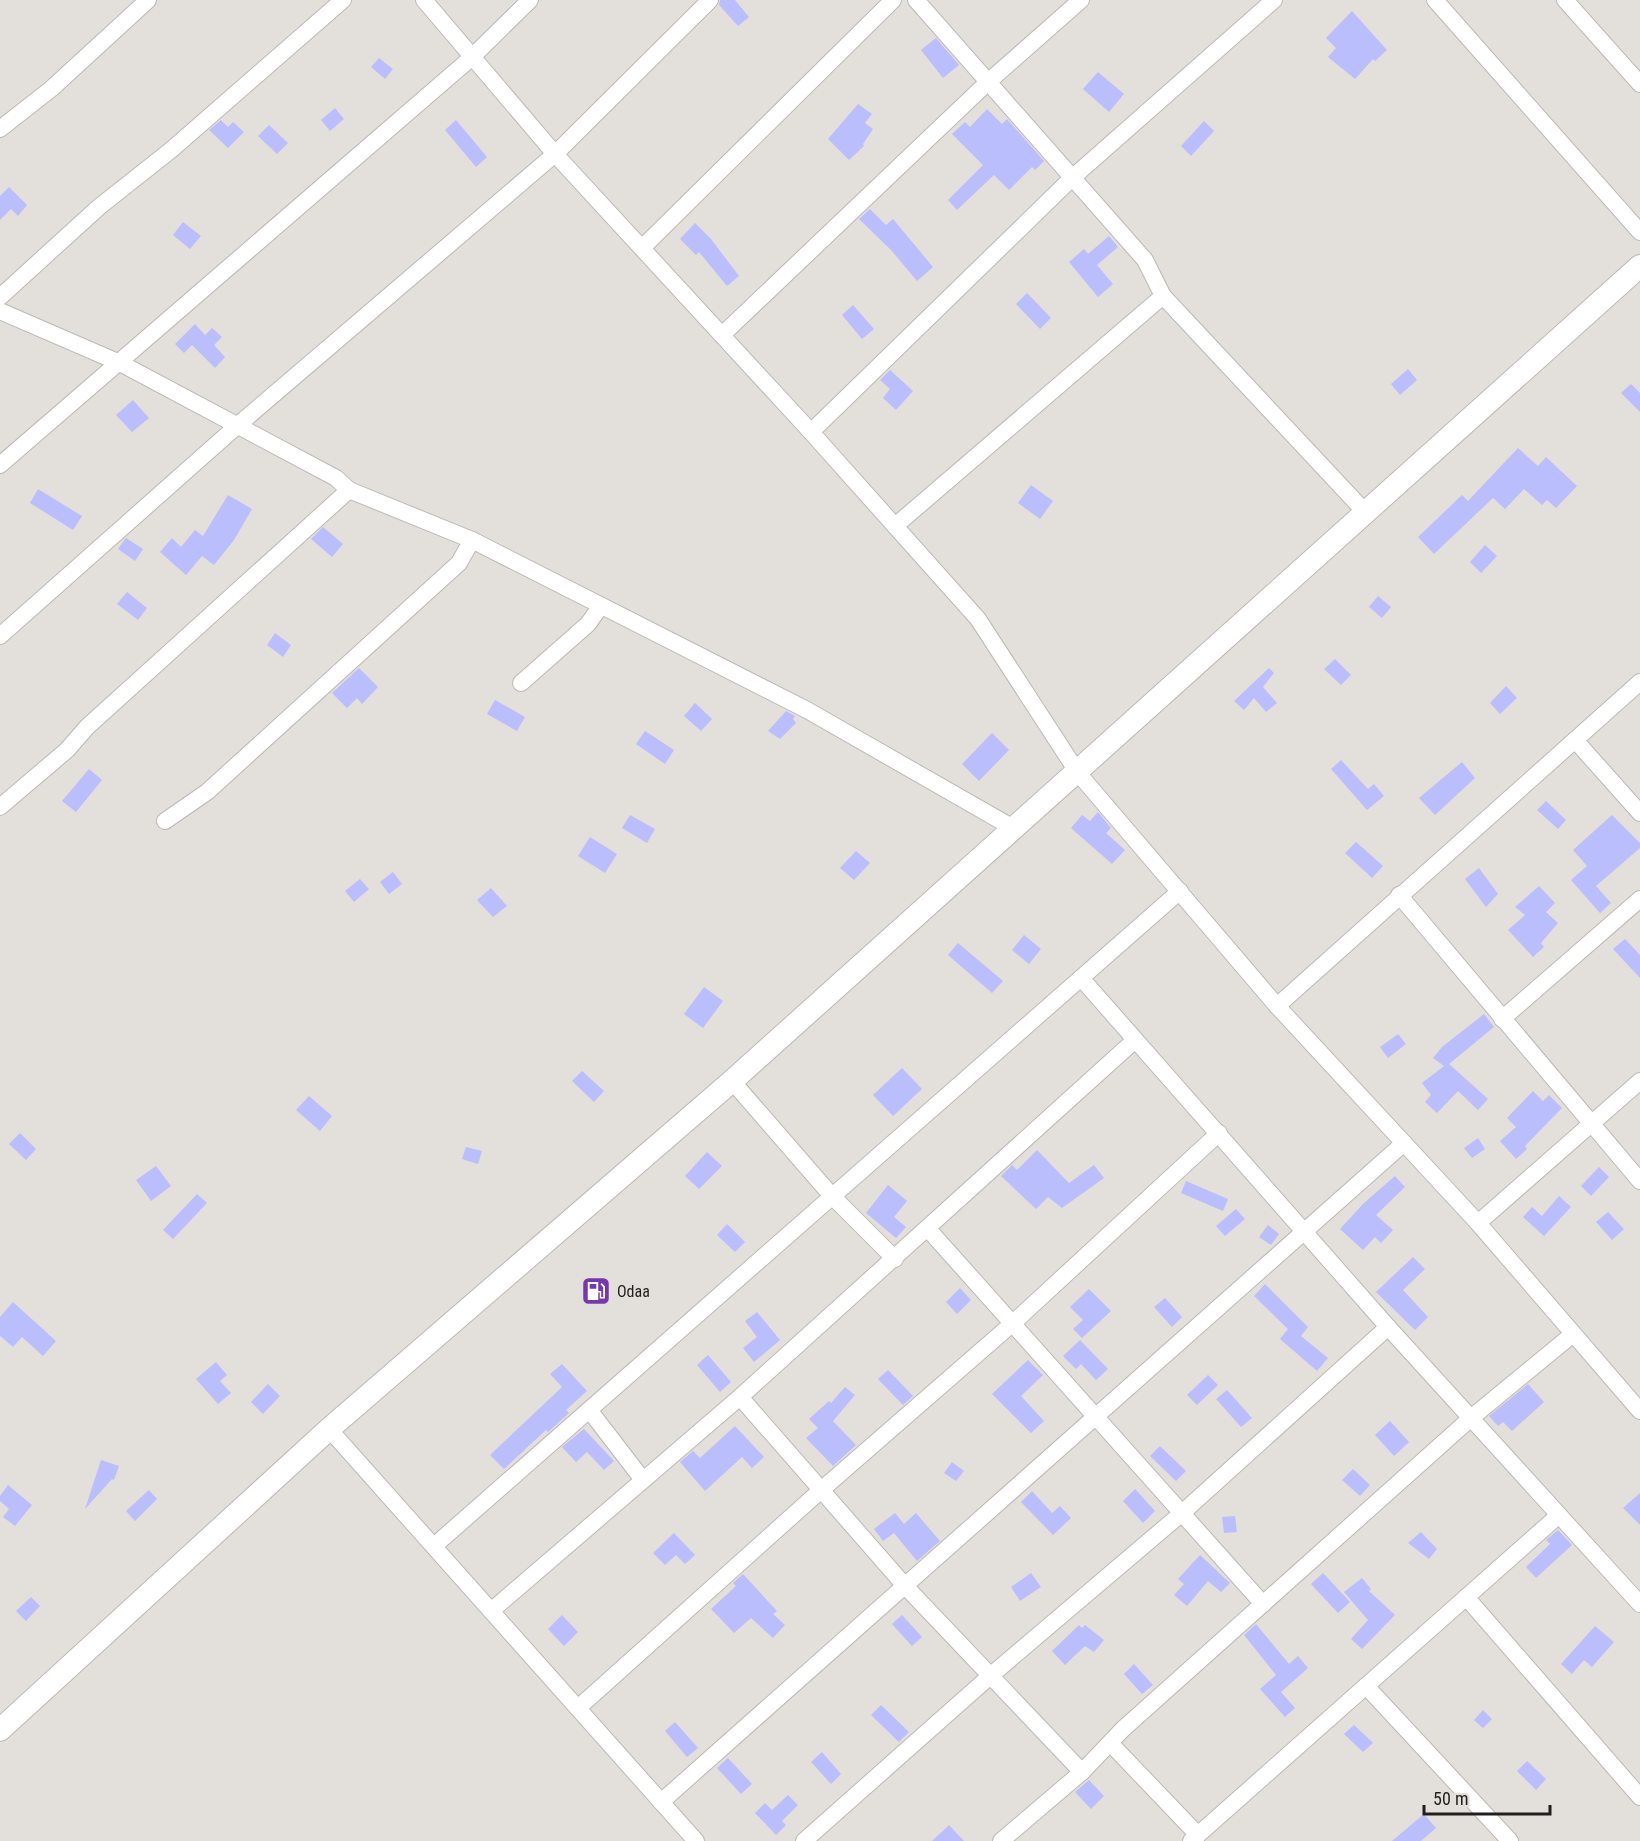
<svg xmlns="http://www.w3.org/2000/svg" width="1640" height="1841" viewBox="0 0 1640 1841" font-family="'Roboto Condensed',sans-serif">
<rect width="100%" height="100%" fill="#e3dfdb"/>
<g fill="#bbbefd">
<polygon points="720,0 735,0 749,17 738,26 719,5"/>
<polygon points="1352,11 1387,50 1375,61 1373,59 1355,79 1328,57 1336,48 1326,38"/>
<polygon points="936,38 959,65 943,78 921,50"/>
<polygon points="379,58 393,69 385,79 371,67"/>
<polygon points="1098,72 1124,94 1109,112 1083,89"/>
<polygon points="858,104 872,114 865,123 873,129 863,144 864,146 849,160 828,139"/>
<polygon points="335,108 344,119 330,131 321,120"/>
<polygon points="987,109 1002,124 1007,119 1044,161 1035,170 1032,167 1009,190 994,175 957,210 948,200 983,165 952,134 965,122 970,127"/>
<polygon points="221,120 228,127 233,122 244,132 228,148 209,130"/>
<polygon points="456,120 487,157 476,167 445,130"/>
<polygon points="1204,121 1214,131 1191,156 1181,146"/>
<polygon points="269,125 288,143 277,154 258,136"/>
<polygon points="9,187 27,205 18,216 11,209 0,220 0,196"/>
<polygon points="870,209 886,225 893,219 933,267 917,281 891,250 859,219"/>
<polygon points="183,222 201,236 190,249 173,235"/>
<polygon points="695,223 711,239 739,276 727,286 699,252 696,255 680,239"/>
<polygon points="1109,236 1118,247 1097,265 1113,284 1098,297 1069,262 1084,249 1088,254"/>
<polygon points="1027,293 1051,318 1040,329 1016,304"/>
<polygon points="853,305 874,329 862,339 842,315"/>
<polygon points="195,324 205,335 212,328 222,337 214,345 225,357 215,368 192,345 184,353 175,344"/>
<polygon points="1408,369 1417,380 1400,395 1391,384"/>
<polygon points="890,370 913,391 896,410 883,398 890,389 880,380"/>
<polygon points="1631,384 1640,393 1640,412 1621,393"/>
<polygon points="133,400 149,418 132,432 116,415"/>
<polygon points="1518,448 1538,466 1546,457 1577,486 1556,508 1547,500 1542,505 1524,489 1505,509 1493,498 1434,554 1418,537 1462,495 1468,501"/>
<polygon points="1031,485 1053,501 1040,519 1018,503"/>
<polygon points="38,489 82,516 73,530 30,503"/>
<polygon points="228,495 252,509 234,540 214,565 202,556 186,575 160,552 172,538 181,547 195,530 203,536"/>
<polygon points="323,527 343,544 332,557 311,539"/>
<polygon points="126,538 143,549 135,561 118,549"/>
<polygon points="1485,545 1497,556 1481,573 1470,562"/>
<polygon points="127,592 147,608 138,620 117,604"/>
<polygon points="1378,596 1391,607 1382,618 1369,607"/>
<polygon points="275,633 291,645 283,657 267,645"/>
<polygon points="1335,659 1351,675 1341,685 1324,669"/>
<polygon points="359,668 378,687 362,704 357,698 347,708 332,693"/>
<polygon points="1269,668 1274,673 1263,687 1277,703 1266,712 1254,698 1244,710 1234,701"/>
<polygon points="1506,686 1517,698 1500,714 1490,703"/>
<polygon points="495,700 525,717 517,731 487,714"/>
<polygon points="695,703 712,719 701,731 684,716"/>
<polygon points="786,711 795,716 793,719 796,723 780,739 768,731"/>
<polygon points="645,731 674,750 665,764 636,744"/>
<polygon points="992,733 1009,750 979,781 962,764"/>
<polygon points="1341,760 1368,789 1374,784 1384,796 1367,810 1331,769"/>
<polygon points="1462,762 1475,778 1435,815 1419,798"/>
<polygon points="89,769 102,780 76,812 62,801"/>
<polygon points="1546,801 1566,820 1558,829 1537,810"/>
<polygon points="1098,812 1111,828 1106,833 1125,850 1112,864 1071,828 1082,815 1090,821"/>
<polygon points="630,815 655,829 647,843 622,828"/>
<polygon points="1612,815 1640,843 1640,848 1596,886 1611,903 1600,913 1571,880 1587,866 1573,850"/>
<polygon points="590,837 617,854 605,873 578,856"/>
<polygon points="1356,842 1383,866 1372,878 1345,853"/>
<polygon points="856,851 870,863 854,880 840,868"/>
<polygon points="1479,868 1498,894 1486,907 1465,879"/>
<polygon points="393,872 402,884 389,894 380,882"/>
<polygon points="360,879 369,889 354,902 345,891"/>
<polygon points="1539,886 1555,903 1546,912 1558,923 1541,943 1544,947 1533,957 1508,930 1525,915 1515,907"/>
<polygon points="491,888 507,906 493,917 477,900"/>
<polygon points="1024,935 1041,949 1029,964 1012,950"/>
<polygon points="1625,939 1640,955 1640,978 1613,949"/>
<polygon points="958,943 1003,981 992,993 948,955"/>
<polygon points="704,987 723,1001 703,1028 684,1014"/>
<polygon points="1484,1014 1494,1027 1449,1064 1488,1099 1478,1110 1458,1091 1437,1113 1425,1102 1431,1095 1422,1083 1444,1066 1433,1058 1442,1047"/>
<polygon points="1398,1034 1406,1044 1388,1058 1380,1047"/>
<polygon points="902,1068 922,1089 893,1116 873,1095"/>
<polygon points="582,1071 604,1091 594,1102 572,1081"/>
<polygon points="1533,1091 1543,1101 1549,1095 1562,1108 1525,1146 1527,1149 1516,1159 1500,1141 1516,1127 1507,1118"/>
<polygon points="309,1096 332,1116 320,1131 296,1110"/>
<polygon points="20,1133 36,1149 26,1160 9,1144"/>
<polygon points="1478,1138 1485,1149 1472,1158 1464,1148"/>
<polygon points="466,1147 482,1151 478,1164 462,1159"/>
<polygon points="1037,1150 1069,1183 1094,1165 1104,1178 1062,1208 1048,1197 1036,1209 1001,1176 1012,1165 1017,1170"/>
<polygon points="707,1152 722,1166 699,1189 685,1176"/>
<polygon points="156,1166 171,1186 151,1201 136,1180"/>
<polygon points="1599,1167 1609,1177 1591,1196 1581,1186"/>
<polygon points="1395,1176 1405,1187 1376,1215 1393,1230 1381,1243 1375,1237 1363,1250 1340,1229 1364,1203"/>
<polygon points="1186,1181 1228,1199 1223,1211 1181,1193"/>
<polygon points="888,1185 907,1201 894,1217 906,1227 896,1238 866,1213"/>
<polygon points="197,1194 207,1203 173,1239 163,1230"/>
<polygon points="1559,1196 1571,1207 1544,1236 1523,1217 1532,1207 1542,1216"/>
<polygon points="1236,1209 1245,1219 1225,1236 1216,1226"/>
<polygon points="1608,1212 1624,1229 1612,1240 1596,1222"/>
<polygon points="727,1224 745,1242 735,1252 717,1235"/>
<polygon points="1268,1225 1279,1234 1271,1245 1259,1237"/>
<polygon points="1413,1257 1425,1269 1403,1290 1428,1317 1415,1330 1376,1292"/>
<polygon points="1265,1284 1308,1327 1301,1336 1328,1358 1317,1371 1280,1339 1288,1329 1254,1296"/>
<polygon points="960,1288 971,1300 957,1314 946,1302"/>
<polygon points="1089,1289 1111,1311 1082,1338 1073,1329 1083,1320 1070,1307"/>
<polygon points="1165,1298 1182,1317 1172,1327 1154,1307"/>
<polygon points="13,1302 56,1341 43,1356 22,1337 13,1347 0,1336 0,1317"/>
<polygon points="757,1312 780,1340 754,1362 743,1348 757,1337 745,1321"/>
<polygon points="1080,1340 1108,1369 1096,1380 1081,1364 1076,1369 1063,1356"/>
<polygon points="708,1355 731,1382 720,1392 697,1365"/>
<polygon points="1028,1360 1043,1375 1021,1396 1044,1421 1031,1433 992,1394"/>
<polygon points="216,1362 227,1375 220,1381 231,1393 218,1404 196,1379"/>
<polygon points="562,1364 587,1391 566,1410 569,1413 548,1432 546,1430 504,1469 490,1455 562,1387 550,1374"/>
<polygon points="888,1370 913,1396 903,1405 878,1379"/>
<polygon points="1208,1375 1218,1385 1197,1405 1187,1395"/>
<polygon points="268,1384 280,1396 263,1414 251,1402"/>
<polygon points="1528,1384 1544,1402 1512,1431 1503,1422 1498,1426 1489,1416"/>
<polygon points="845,1387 855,1395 833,1421 856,1445 833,1466 806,1438 818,1428 809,1419 829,1401 831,1403"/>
<polygon points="1227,1390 1252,1418 1241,1427 1216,1399"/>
<polygon points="1390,1421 1409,1442 1394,1456 1375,1435"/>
<polygon points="735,1426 764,1457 752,1468 742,1457 705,1491 680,1462 693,1451 700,1458"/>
<polygon points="584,1429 614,1461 604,1470 587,1452 576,1462 562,1447"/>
<polygon points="1160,1446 1186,1471 1176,1481 1150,1456"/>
<polygon points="101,1460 119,1466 114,1480 112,1479 85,1509"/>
<polygon points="952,1462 964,1471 956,1481 944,1473"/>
<polygon points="1353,1469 1370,1485 1360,1496 1342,1480"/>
<polygon points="8,1485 32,1505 15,1526 3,1517 9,1509 0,1501 0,1496"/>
<polygon points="1135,1489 1155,1511 1143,1523 1123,1501"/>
<polygon points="149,1490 157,1499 135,1521 126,1511"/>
<polygon points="1032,1491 1052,1513 1060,1506 1071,1518 1053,1535 1021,1502"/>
<polygon points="1640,1493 1640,1525 1623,1508"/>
<polygon points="895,1513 904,1524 916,1513 940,1541 917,1561 894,1533 883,1541 874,1529"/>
<polygon points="1235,1516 1237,1532 1224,1533 1222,1517"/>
<polygon points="1558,1530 1572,1545 1536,1578 1526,1567 1550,1544 1546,1540"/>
<polygon points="1421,1532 1437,1549 1429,1559 1408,1543"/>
<polygon points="674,1533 695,1555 685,1564 676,1555 665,1565 653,1553"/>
<polygon points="1200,1555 1230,1583 1221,1592 1208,1581 1187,1606 1174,1595 1184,1584 1178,1579"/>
<polygon points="1031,1573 1041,1587 1020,1601 1011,1587"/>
<polygon points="1323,1573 1350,1602 1338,1613 1311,1584"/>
<polygon points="743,1574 777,1611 773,1614 785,1625 773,1638 751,1618 734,1633 711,1609 736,1586 733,1583"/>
<polygon points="1362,1578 1371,1589 1369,1591 1395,1615 1362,1649 1351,1639 1368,1620 1344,1592"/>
<polygon points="31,1597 40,1606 26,1621 16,1611"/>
<polygon points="562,1615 578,1632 564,1646 548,1629"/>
<polygon points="902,1615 922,1637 912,1646 892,1624"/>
<polygon points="1256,1624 1289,1664 1298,1656 1308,1668 1281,1692 1295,1708 1285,1717 1260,1689 1276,1675 1244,1635"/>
<polygon points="1079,1625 1082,1628 1085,1625 1104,1640 1094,1652 1085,1646 1065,1665 1052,1651"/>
<polygon points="1595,1626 1614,1642 1592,1667 1584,1660 1572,1674 1561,1664"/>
<polygon points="1134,1664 1153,1685 1142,1694 1124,1674"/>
<polygon points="881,1705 909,1732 899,1742 871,1715"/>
<polygon points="1483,1710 1492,1719 1483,1728 1474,1720"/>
<polygon points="675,1722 698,1748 687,1757 665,1731"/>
<polygon points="1354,1725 1373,1743 1363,1752 1344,1734"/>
<polygon points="822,1752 841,1774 831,1784 811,1762"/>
<polygon points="728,1758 752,1784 741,1794 717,1768"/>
<polygon points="1527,1761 1546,1779 1536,1790 1517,1771"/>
<polygon points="1089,1780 1104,1796 1091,1809 1075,1792"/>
<polygon points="788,1795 798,1805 782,1821 786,1825 776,1835 755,1813 765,1803 772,1810"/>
<polygon points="1424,1814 1436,1828 1421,1841 1392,1841"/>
<polygon points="949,1825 964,1841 932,1841"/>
</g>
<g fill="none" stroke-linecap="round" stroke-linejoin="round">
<g stroke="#bcb8b4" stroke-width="18">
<g id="minor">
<polyline points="424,0 555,154 811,432 978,619 1078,773 1277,1006 1478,1223 1640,1411"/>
<polyline points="916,0 1145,260 1163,296 1366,513"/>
<polyline points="1435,0 1640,232"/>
<polyline points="1565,0 1640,84"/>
<polyline points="0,129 51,89 148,0"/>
<polyline points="642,248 893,0"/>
<polyline points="0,297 99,207 171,150 343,0"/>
<polyline points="0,311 120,363 336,478 349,490 472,540 807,710 1015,829"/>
<polyline points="722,335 988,82 1081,0"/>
<polyline points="811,432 1072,178 1274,0"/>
<polyline points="0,465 471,58 530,0"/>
<polyline points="895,526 1163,296"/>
<polyline points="0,636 238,425 555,154 710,0"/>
<polyline points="521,683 588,624 600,607"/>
<polyline points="1575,740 1640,813"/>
<polyline points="0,807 67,750 87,727 349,490"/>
<polyline points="165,821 207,792 459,563 472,540"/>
<polyline points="1399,895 1640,1181"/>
<polyline points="1081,978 1388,1327 1640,1604"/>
<polyline points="1277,1006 1640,682"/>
<polyline points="1502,1019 1640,899"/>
<polyline points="732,1081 831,1195 895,1259"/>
<polyline points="1478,1223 1640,1081"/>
<polyline points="928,1229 1263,1604"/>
<polyline points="740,1397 906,1587 1082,1772"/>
<polyline points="590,1411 643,1480"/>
<polyline points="329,1429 696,1841"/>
<polyline points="434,1546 1180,891"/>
<polyline points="1466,1597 1640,1797"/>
<polyline points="491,1611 740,1397 1135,1040"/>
<polyline points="1366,1686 1510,1841"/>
<polyline points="578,1708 820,1491 1013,1323 1219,1133"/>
<polyline points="1111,1744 1198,1835"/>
<polyline points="661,1802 1404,1143"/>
<polyline points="804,1841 989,1677 1182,1513 1388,1327"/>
<polyline points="1001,1841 1082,1772 1123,1729 1471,1418 1573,1334"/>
<polyline points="1191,1841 1559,1515"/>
</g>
</g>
<g stroke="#bcb8b4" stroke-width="24">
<polyline id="major" points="0,1730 329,1429 732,1081 1640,266"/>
</g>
<use href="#minor" stroke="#fff" stroke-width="16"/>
<use href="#major" stroke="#fff" stroke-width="22"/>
</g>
<defs>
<g id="fuel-square" transform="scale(1.5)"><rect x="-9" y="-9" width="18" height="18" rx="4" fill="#7837ab" stroke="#e3dfdb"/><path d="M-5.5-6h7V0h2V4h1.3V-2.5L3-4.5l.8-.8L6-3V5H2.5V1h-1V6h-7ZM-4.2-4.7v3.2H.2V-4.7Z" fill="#fff"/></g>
</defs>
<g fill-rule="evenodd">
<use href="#fuel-square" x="596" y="1291"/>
</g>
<g text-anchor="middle" stroke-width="5" stroke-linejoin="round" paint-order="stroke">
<g font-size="16" fill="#201f1d" stroke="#e3dfdb" text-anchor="start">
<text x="617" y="1297">Odaa</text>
</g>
</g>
<path d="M1424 1805v9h126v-9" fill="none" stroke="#201f1d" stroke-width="3"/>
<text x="1433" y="1805" font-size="18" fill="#201f1d" stroke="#e3dfdb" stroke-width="4.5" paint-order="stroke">50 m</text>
</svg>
